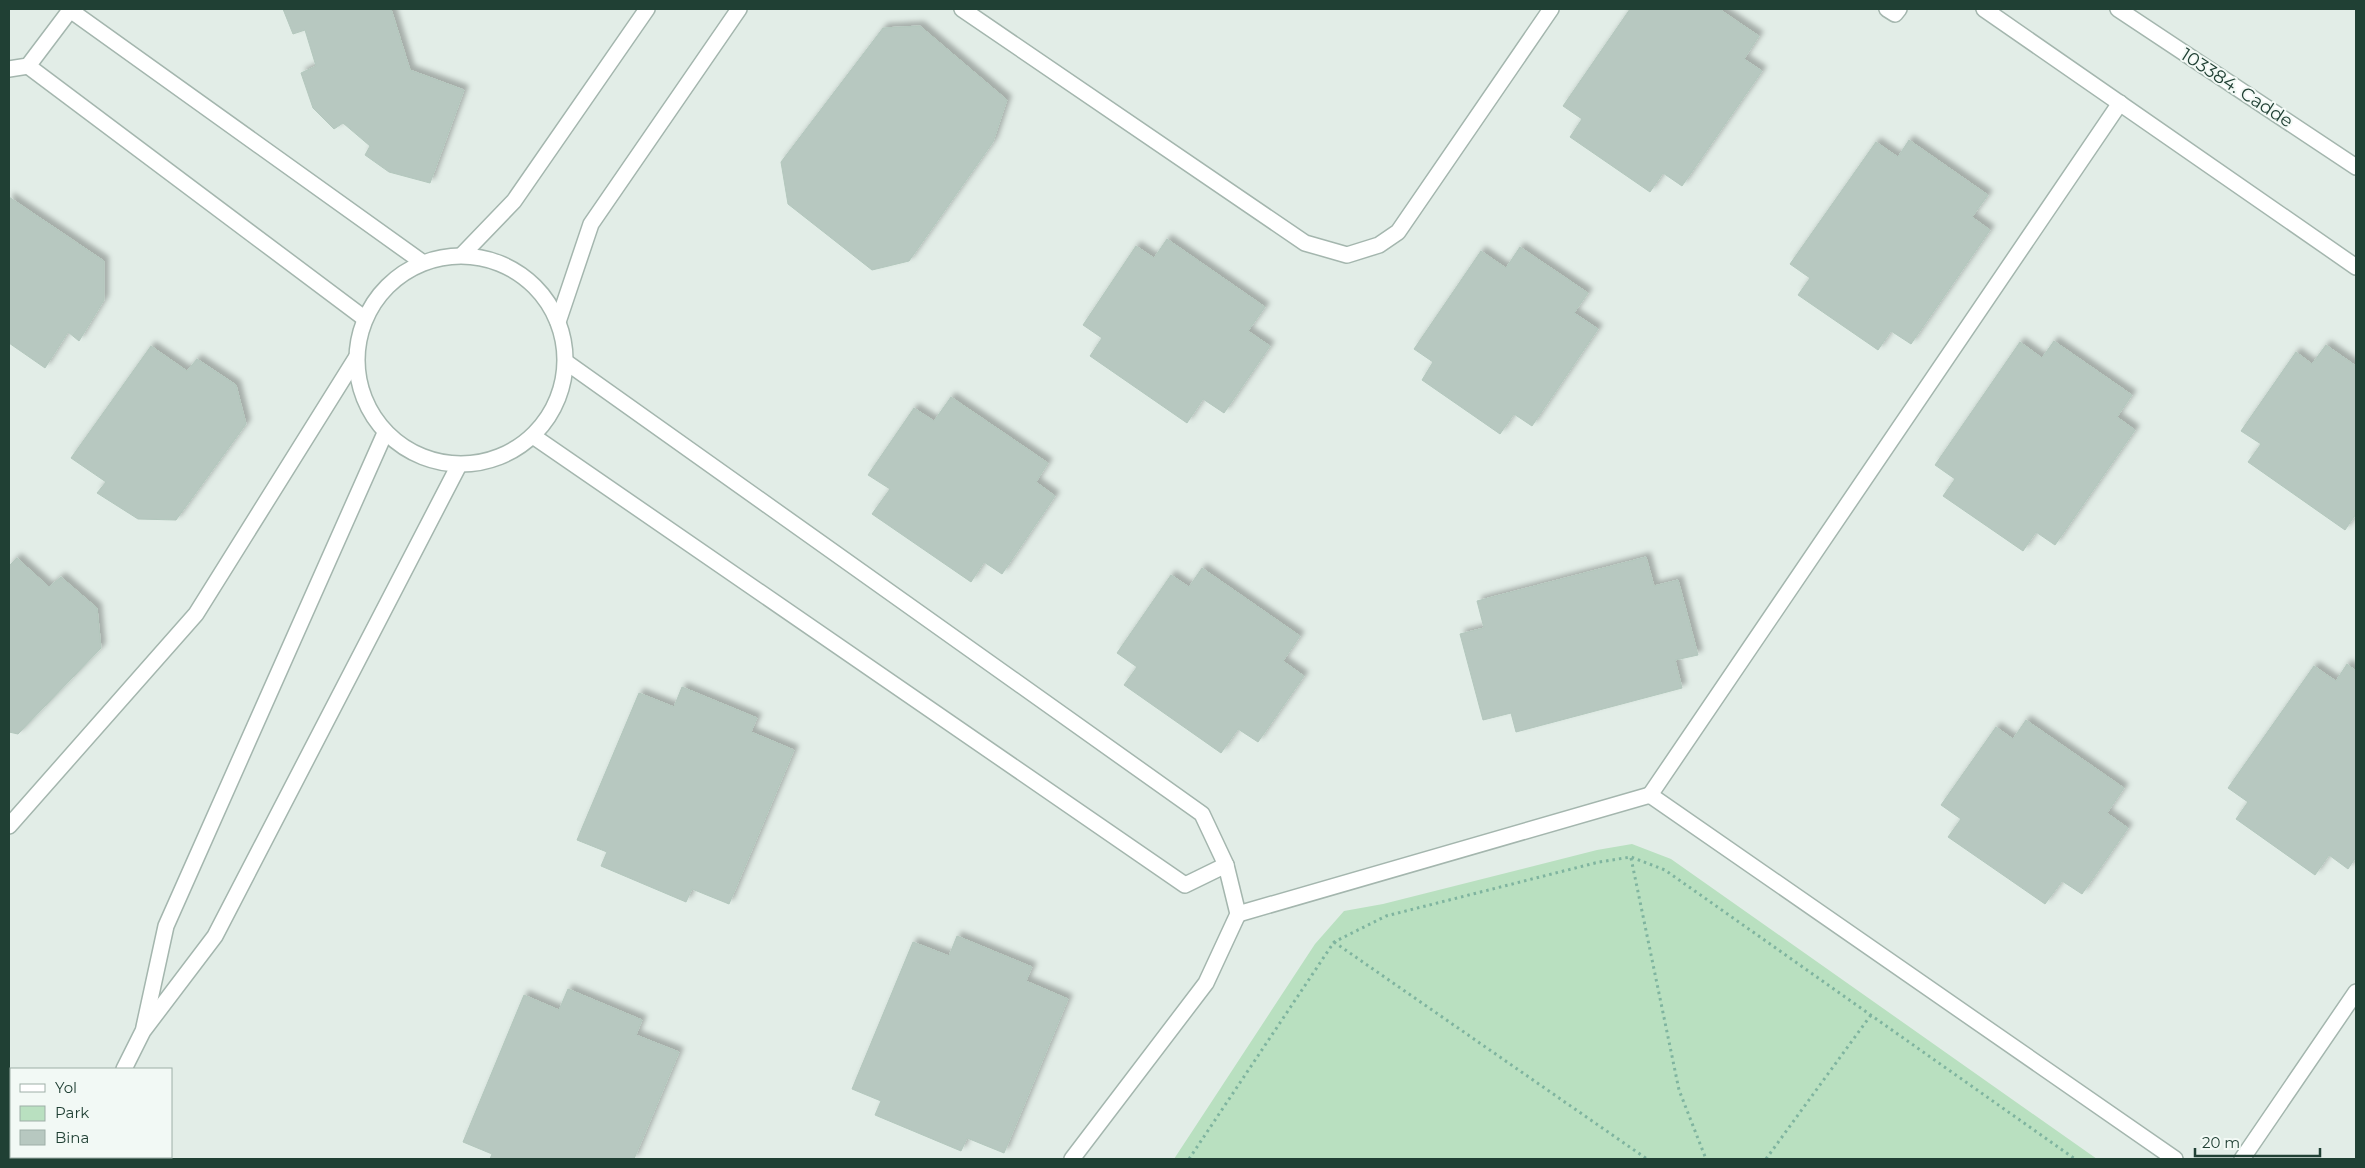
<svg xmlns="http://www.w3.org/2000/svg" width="2365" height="1168" viewBox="0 0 2365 1168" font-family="Montserrat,sans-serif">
<defs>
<filter id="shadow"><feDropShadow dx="4.5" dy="-4.5" stdDeviation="2.5" flood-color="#0004"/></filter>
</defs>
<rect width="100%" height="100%" fill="#e2ede7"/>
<polygon fill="#b9e0c0" points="1632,844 1671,859 2097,1159 1174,1159 1315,944 1344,911 1383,904 1597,850"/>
<g fill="#b7c8c0" stroke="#b3c7bd" filter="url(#shadow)">
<polygon points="283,9 391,9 410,70 464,90 430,183 389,172 365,155 370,146 343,123 334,129 313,108 301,73 316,66 305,30 293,34"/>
<polygon points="1630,9 1719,9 1759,36 1744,59 1762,71 1682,186 1663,173 1650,192 1570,137 1582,119 1563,106"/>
<polygon points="920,26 1007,100 993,142 909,261 872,270 788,204 781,162 883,28"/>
<polygon points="1909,140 1988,195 1972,217 1990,230 1911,344 1891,331 1878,350 1798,295 1810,278 1790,264 1876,142 1898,157"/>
<polygon points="9,197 104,261 104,300 79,341 68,332 45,368 9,343"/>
<polygon points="1167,239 1265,307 1248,331 1270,346 1224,413 1203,399 1187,423 1090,356 1102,338 1083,325 1136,246 1154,258"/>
<polygon points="1520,247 1588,293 1574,313 1598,329 1532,426 1514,414 1500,434 1422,380 1433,362 1414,349 1481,251 1506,268"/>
<polygon points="2054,341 2132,395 2117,417 2135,430 2055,545 2036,532 2023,551 1943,496 1955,479 1935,465 2020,342 2042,358"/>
<polygon points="2326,345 2356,366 2356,514 2345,530 2248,462 2261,444 2241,431 2296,352 2312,364"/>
<polygon points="151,346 187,371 197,359 236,385 246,424 176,520 138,519 97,493 106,482 71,458"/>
<polygon points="951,397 1048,463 1036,482 1055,496 1002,574 984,562 971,582 872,514 890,489 868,475 914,408 934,421"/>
<polygon points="1646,557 1654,586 1678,580 1698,655 1675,660 1682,688 1516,732 1511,713 1483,720 1460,634 1484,628 1477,601"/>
<polygon points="17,558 49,587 61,577 97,608 101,648 18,734 9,732 9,566"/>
<polygon points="1202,568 1300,636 1283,661 1304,676 1258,742 1238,729 1221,753 1124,685 1137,667 1117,653 1171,575 1189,587"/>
<polygon points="2347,664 2356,671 2356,857 2348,869 2329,855 2315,875 2236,819 2248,802 2228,788 2314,666 2336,681"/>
<polygon points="682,687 757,718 751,732 794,750 729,904 692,889 686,902 601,866 607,852 577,840 639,693 674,707"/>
<polygon points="2026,720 2124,788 2107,813 2128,828 2082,894 2062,881 2045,904 1948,837 1961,819 1941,805 1996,727 2013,739"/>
<polygon points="957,936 1032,967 1026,981 1068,999 1004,1153 967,1138 961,1151 875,1115 881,1101 852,1089 913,942 949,956"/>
<polygon points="568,989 642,1020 636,1035 679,1052 634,1159 490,1159 492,1154 463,1142 524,995 559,1010"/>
</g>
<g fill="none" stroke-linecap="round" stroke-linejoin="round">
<g stroke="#a4b6ae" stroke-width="18">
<g id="minor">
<polyline points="962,9 1305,243 1347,255 1379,245 1398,232 1551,9"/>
<polyline points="1887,9 1895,14 1899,9"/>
<polyline points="9,69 28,66 71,9"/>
<polyline points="566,362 1202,814 1226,865 1238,914 1206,983 1072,1159"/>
<polyline points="533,436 1185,885 1226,865"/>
<polyline points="1650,795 2120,103"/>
<polyline points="9,826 196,614 356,358"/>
<polyline points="1238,914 1650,795 2175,1159"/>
<polyline points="2242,1159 2356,992"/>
</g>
</g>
<g stroke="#a4b6ae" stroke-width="18">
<g id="tertiary">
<polyline points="1984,9 2356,267"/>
<polyline points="2118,9 2356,167"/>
<polyline points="70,10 422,262"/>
<polyline points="28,66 364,318"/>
<polyline points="462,255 514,201 647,9"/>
<circle cx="461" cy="360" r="104"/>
<polyline points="558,322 591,224 739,9"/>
<polyline points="144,1027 166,926 385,433"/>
<polyline points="124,1069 143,1031 215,936 459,465"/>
<polyline points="79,1159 80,1157"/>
</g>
</g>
<g stroke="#7fb49f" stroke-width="3" stroke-dasharray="2.5 4" stroke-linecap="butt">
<polyline points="1631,858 1679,1090 1706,1159"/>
<polyline points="1334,942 1647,1159"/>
<polyline points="1189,1159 1334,942 1386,916 1599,862 1631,857 1665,870 2075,1159"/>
<polyline points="1766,1159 1871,1015"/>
</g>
<use href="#minor" stroke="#fff" stroke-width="15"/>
<use href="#tertiary" stroke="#fff" stroke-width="15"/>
</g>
<g text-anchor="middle" stroke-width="4" stroke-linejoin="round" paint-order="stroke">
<g font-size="18" fill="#204034" stroke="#f2f9f5">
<text transform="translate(2237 88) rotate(33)" y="6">103384. Cadde</text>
</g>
</g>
<rect width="2365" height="1168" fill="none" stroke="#204034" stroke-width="20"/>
<rect x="10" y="1068" width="162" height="90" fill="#f2f9f5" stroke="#9eafa8"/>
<rect x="20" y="1084" width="25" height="8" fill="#ffffff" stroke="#9eafa8"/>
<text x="55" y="1093" font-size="15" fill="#204034">Yol</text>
<rect x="20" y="1106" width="25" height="15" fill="#b9e0c0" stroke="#9eafa8"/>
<text x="55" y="1118" font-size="15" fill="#204034">Park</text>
<rect x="20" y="1130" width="25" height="15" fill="#b7c8c0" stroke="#9eafa8"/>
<text x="55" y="1143" font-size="15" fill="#204034">Bina</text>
<path d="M2195 1148v8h125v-8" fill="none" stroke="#204034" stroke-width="2.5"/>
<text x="2202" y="1148" font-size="15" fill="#204034" stroke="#f2f9f5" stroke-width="4" paint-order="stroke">20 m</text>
</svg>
